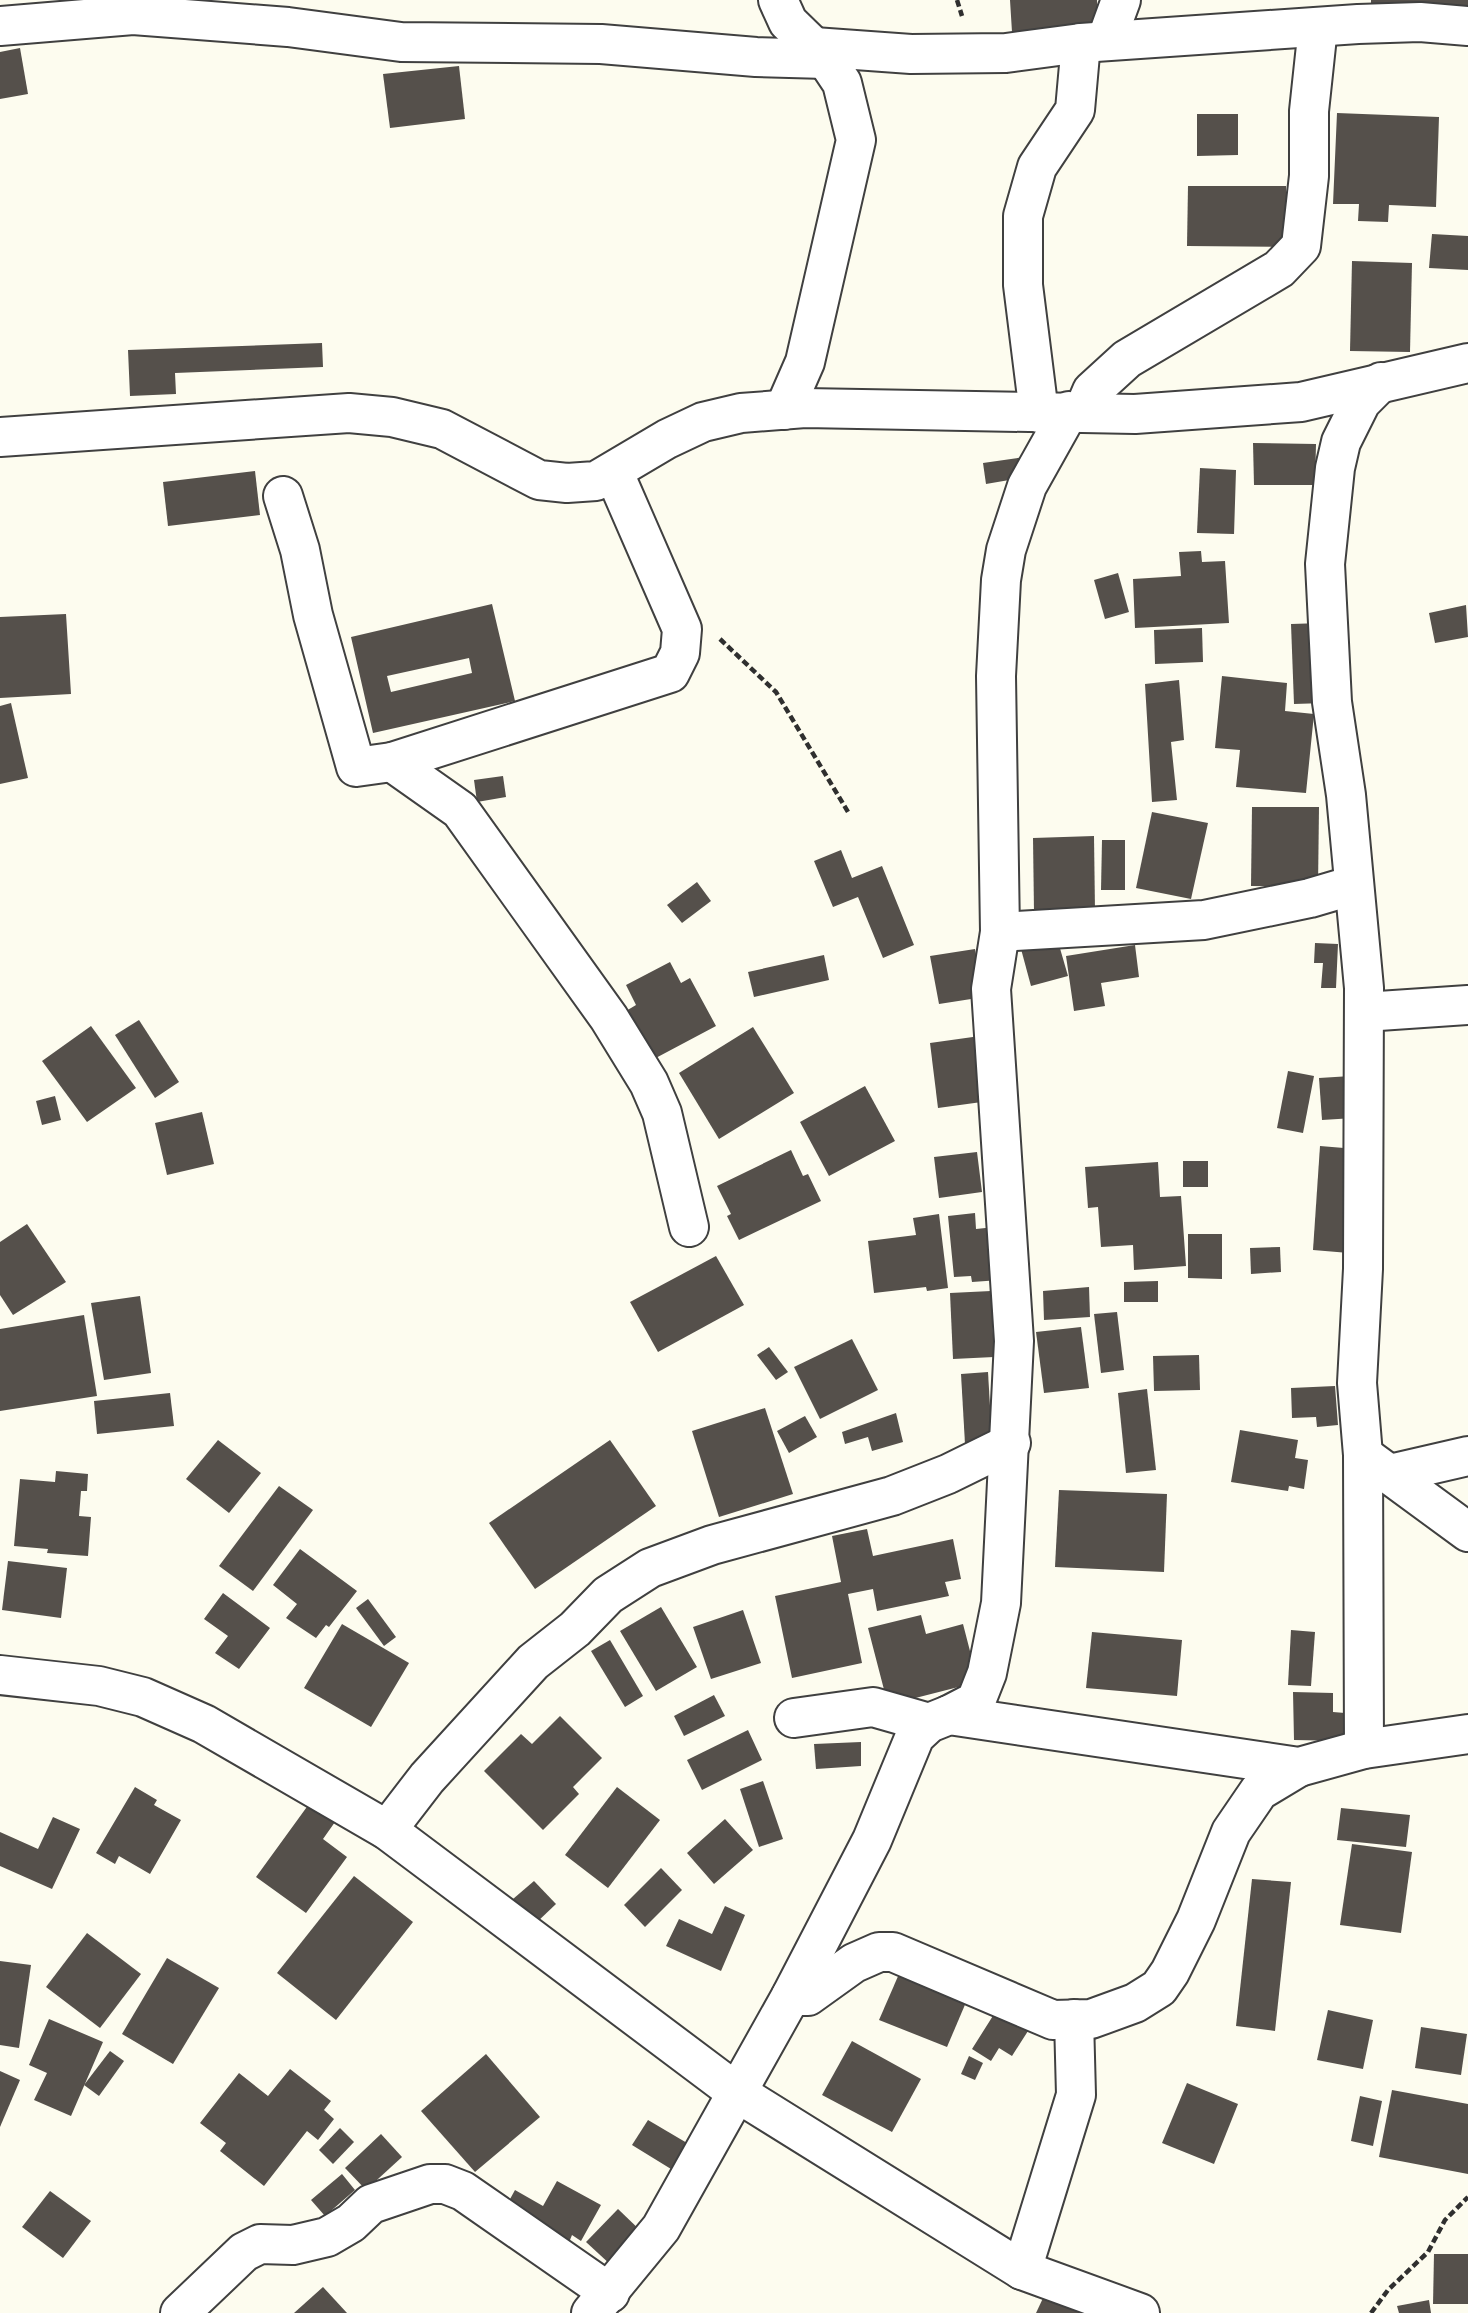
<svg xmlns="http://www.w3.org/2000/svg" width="1468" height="2313" viewBox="0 0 1468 2313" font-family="'Source Serif 4',serif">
<rect width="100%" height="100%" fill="#fdfcef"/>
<g fill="#55504b" fill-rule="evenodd">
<polygon points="1010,0 1097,0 1098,26 1012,32"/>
<polygon points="1371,0 1468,0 1468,15 1371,14"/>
<polygon points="20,48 28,94 0,99 0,52"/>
<polygon points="459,66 465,119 390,128 383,74"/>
<polygon points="1337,113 1439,117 1436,207 1389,205 1388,222 1358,221 1359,204 1333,204"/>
<polygon points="1197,114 1238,114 1238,155 1197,156"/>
<polygon points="1188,186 1286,186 1286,247 1187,246"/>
<polygon points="1432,234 1468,236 1468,270 1429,268"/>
<polygon points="1352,261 1412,263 1410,352 1350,351"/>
<polygon points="322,343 323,367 175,373 176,394 130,396 128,350"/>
<polygon points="1253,443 1316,444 1315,485 1254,485"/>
<polygon points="1024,457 1027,477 986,484 983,463"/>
<polygon points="1200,468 1236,470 1234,534 1197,533"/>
<polygon points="255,471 260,515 168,526 163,482"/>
<polygon points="1201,551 1202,562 1225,561 1229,623 1135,628 1133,579 1181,576 1179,552"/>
<polygon points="1118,573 1129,612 1105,619 1094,580"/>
<path d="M492,604L515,701L373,733L351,637ZM469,658L472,673L391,692L387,676Z"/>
<polygon points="1466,605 1468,637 1435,643 1429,613"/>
<polygon points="66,614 71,694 0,698 0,617"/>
<polygon points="1322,623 1325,703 1294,704 1291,624"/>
<polygon points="1202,628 1203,662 1155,664 1154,630"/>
<polygon points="1222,676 1287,683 1285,711 1314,714 1306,793 1236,787 1240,750 1215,748"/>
<polygon points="1179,680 1184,740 1171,742 1177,800 1152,802 1145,684"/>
<polygon points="11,703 28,778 0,784 0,706"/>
<polygon points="503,776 506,797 477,802 474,780"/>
<polygon points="1252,807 1319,807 1318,887 1251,886"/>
<polygon points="1152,812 1208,823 1191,899 1136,888"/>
<polygon points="1094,836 1095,911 1034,912 1033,838"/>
<polygon points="1102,840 1125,840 1125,890 1101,890"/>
<polygon points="841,850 852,878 882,866 914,945 883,958 858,897 833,907 814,861"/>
<polygon points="697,882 711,901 682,923 667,905"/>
<polygon points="1057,938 1068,976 1031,986 1021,949"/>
<polygon points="1315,943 1338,944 1336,988 1321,988 1323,963 1314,963"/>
<polygon points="1135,945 1139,977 1101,983 1105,1006 1074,1011 1066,956"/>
<polygon points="975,949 984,997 939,1004 930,956"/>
<polygon points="824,955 829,980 754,997 748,972"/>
<polygon points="670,962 681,983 690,978 716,1026 652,1060 626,1011 636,1005 626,985"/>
<polygon points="139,1020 179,1082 155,1098 115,1035"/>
<polygon points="91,1026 136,1088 87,1122 42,1061"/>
<polygon points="753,1027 794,1093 719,1139 679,1073"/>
<polygon points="980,1036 989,1101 938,1108 930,1043"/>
<polygon points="1288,1071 1314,1076 1303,1133 1277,1128"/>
<polygon points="1351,1076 1354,1118 1322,1120 1319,1078"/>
<polygon points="865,1086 895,1141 829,1176 800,1122"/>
<polygon points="55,1096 61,1120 42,1125 36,1101"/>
<polygon points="202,1112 214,1164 167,1175 155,1123"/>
<polygon points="1320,1146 1356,1149 1349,1253 1313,1250"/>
<polygon points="791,1150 803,1176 808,1174 821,1201 739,1240 727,1216 731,1214 717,1186"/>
<polygon points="977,1152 982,1192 939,1198 934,1157"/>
<rect x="1183" y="1161" width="25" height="26"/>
<polygon points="1158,1162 1160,1197 1181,1196 1186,1266 1134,1270 1133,1245 1101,1247 1098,1207 1088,1208 1085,1167"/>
<polygon points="975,1213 976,1229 995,1227 1000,1280 972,1282 971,1276 954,1277 948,1216"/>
<polygon points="939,1214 948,1288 927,1291 926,1287 874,1293 868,1241 916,1235 913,1218"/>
<polygon points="27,1224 66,1282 13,1315 0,1295 0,1242"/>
<polygon points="1188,1234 1222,1234 1222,1279 1188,1278"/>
<polygon points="1280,1247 1281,1272 1251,1274 1250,1248"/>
<polygon points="716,1256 744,1305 658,1352 630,1302"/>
<polygon points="1158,1281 1158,1302 1124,1302 1124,1282"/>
<polygon points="1089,1287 1090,1317 1044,1320 1043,1291"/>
<polygon points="991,1291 994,1357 953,1359 950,1293"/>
<polygon points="140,1296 151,1373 104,1380 91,1303"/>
<polygon points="1117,1312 1124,1370 1101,1373 1094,1314"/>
<polygon points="84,1315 97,1396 0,1411 0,1329"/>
<polygon points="1081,1327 1089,1388 1044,1393 1036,1332"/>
<polygon points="852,1339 878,1390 820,1419 794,1367"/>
<polygon points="769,1347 788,1372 776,1380 757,1355"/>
<polygon points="1199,1355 1200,1390 1154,1391 1153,1356"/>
<polygon points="988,1372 992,1441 965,1444 961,1374"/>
<polygon points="1335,1386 1338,1425 1317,1427 1316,1417 1292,1418 1291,1388"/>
<polygon points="1147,1389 1156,1470 1126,1473 1118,1393"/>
<polygon points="170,1393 174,1426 97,1434 94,1401"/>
<polygon points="765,1408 793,1494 719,1517 692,1431"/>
<polygon points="896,1413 903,1442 872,1451 868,1437 845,1444 842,1432"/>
<polygon points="805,1416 817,1437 789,1453 777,1431"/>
<polygon points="1240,1430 1298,1440 1295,1458 1308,1460 1304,1489 1289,1486 1288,1491 1231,1482"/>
<polygon points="218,1440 261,1473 229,1513 186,1479"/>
<polygon points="610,1440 656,1506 535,1589 489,1523"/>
<polygon points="56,1471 88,1474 87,1491 81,1491 79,1516 91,1517 88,1556 47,1553 48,1549 14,1546 20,1479 55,1482"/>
<polygon points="279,1486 313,1510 253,1591 219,1566"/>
<polygon points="1059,1490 1167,1494 1164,1572 1055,1567"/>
<polygon points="867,1529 873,1556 953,1539 961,1579 945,1582 949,1596 877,1611 873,1589 848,1594 862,1663 792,1678 775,1596 841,1582 832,1536"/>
<polygon points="300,1549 357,1591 329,1627 326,1625 316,1638 286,1618 297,1604 273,1585"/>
<polygon points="8,1561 67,1568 61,1618 2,1610"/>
<polygon points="223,1593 270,1628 239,1669 215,1653 228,1636 204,1619"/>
<polygon points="368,1599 396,1637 384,1646 356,1608"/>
<polygon points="661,1607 697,1667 656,1691 620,1631"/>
<polygon points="743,1610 761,1663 711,1679 693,1627"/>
<polygon points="921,1615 926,1634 963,1624 978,1682 888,1705 868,1628"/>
<polygon points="342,1624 409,1663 371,1727 304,1688"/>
<polygon points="1291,1630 1315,1632 1311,1686 1288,1685"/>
<polygon points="1092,1632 1182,1640 1177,1696 1086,1688"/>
<polygon points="610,1640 643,1696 625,1707 591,1651"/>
<polygon points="1293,1692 1333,1693 1333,1712 1345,1713 1345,1741 1294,1740"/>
<polygon points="714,1695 725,1716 684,1736 674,1716"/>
<polygon points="560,1716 602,1758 573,1787 579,1794 543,1830 484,1771 521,1734 532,1744"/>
<polygon points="748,1730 762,1760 702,1790 687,1760"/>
<polygon points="861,1742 861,1766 816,1769 814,1744"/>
<polygon points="763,1781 783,1839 759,1847 740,1789"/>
<polygon points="135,1787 157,1800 154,1805 181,1820 150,1874 119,1856 115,1864 96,1853"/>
<polygon points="617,1787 660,1820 608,1888 565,1855"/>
<polygon points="309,1804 335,1822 323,1839 347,1857 306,1913 256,1877"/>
<polygon points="1341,1808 1410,1815 1406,1847 1337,1840"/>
<polygon points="53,1817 80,1829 52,1889 0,1866 0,1832 38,1849"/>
<polygon points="725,1819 753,1850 714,1884 687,1853"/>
<polygon points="1352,1844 1412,1852 1401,1933 1340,1925"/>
<polygon points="661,1868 682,1890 645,1927 624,1905"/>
<polygon points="354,1876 413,1922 336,2020 277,1973"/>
<polygon points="1252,1879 1291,1882 1275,2031 1236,2026"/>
<polygon points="534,1881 556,1904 536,1923 513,1899"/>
<polygon points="725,1906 745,1915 721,1971 666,1946 679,1919 712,1934"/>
<polygon points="87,1933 141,1974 100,2028 46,1987"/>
<polygon points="167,1958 219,1988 173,2064 122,2034"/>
<polygon points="0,1961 31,1965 19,2048 0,2045"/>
<polygon points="899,1974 967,2000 947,2047 879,2020"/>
<polygon points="1328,2010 1373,2020 1363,2069 1317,2060"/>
<polygon points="996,2011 1028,2031 1012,2056 999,2048 991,2061 972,2049"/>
<polygon points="49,2019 103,2042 71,2116 34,2100 47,2073 29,2065"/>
<polygon points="1421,2027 1467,2034 1461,2075 1415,2068"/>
<polygon points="852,2041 921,2079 892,2132 822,2095"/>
<polygon points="110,2051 124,2061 99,2096 84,2085"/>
<polygon points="486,2054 540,2117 475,2172 421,2111"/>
<polygon points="969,2056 983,2063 975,2080 961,2074"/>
<polygon points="290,2069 331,2101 324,2110 334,2119 318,2140 307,2131 264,2186 220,2151 226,2143 200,2123 239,2073 268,2096"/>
<polygon points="0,2071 20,2080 0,2127"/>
<polygon points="1187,2083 1238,2104 1214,2164 1162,2143"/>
<polygon points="1392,2090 1468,2104 1468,2174 1379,2157"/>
<polygon points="1360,2096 1382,2101 1373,2146 1351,2141"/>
<polygon points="648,2120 687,2143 671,2169 632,2145"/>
<polygon points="340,2128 354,2142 333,2164 319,2150"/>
<polygon points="381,2134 402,2157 366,2190 345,2168"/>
<polygon points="342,2174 355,2190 325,2216 311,2200"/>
<polygon points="557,2181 601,2205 581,2241 572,2235 568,2245 504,2210 515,2190 543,2206"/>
<polygon points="50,2191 91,2221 63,2258 22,2227"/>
<polygon points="618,2209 644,2234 612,2266 586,2242"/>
<polygon points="1434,2254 1468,2254 1468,2304 1433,2304"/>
<polygon points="323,2287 347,2313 294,2313"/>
<polygon points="1044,2296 1085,2313 1036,2313"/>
<polygon points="1429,2300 1431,2313 1399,2313 1397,2306"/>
</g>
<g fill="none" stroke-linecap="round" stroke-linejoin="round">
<g stroke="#404040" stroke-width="42">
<g id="minor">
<polyline points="778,0 788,22 826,59 842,83 856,140 805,362 784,410"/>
<polyline points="0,26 133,15 288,27 401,42 601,44 756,57 826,59"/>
<polyline points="1106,41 1121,0"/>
<polyline points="814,47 911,54 1006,53 1081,43 1358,24 1420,22 1468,26"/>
<polyline points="1083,412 1092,391 1127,359 1279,269 1301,246 1309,176 1309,111 1318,27"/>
<polyline points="1039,413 1023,285 1023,216 1037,167 1075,110 1081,43"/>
<polyline points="0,437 349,413 392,417 442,429 539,480 567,483 596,481 667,439 703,422 741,413 805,408 1135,414 1301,402 1468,363"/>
<polyline points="283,496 300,550 313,615 356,767 392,762 670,673 680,653 682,629 614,473"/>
<polyline points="392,762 460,810 609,1018 649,1083 662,1113 689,1227"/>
<polyline points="1000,932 1204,920 1310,898 1354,885"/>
<polyline points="1364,1012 1468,1005"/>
<polyline points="1363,1455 1468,1532"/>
<polyline points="1390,1474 1468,1456"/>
<polyline points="0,1675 99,1686 143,1697 204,1724 387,1830 736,2092 1022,2270 1140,2313"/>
<polyline points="949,1715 976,1701 987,1673 1001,1603 1014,1341 991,989 1000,932 996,676 1001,580 1006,550 1027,486 1069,411"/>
<polyline points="794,1718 873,1707 929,1723"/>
<polyline points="1364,1749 1363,1455 1357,1383 1363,1269 1364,988 1346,795 1332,702 1325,564 1335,468 1341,442 1361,402 1381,382"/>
<polyline points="387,1830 427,1778 533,1662 575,1629 608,1595 650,1568 712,1545 892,1496 948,1474 1011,1443"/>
<polyline points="791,1996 808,1996 854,1963 879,1952 893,1952 1053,2020 1091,2019 1135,2003 1159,1988 1170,1972 1196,1920 1231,1832 1259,1791 1299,1767"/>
<polyline points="1022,2270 1076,2095 1074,2019"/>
<polyline points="180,2313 244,2252 260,2244 293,2245 327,2237 351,2223 371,2204 430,2184 445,2184 463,2191 610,2293"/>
<polyline points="591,2313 661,2228 791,1996 872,1840 915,1736 929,1723 949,1715 1299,1767 1364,1749 1468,1734"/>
</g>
</g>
<g stroke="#2f2f2f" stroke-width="4.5" stroke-dasharray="7 3.5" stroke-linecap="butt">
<polyline points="957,0 962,16"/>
<polyline points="720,639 776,692 848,812"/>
<polyline points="1371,2313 1388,2290 1428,2252 1445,2220 1468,2197"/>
</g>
<use href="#minor" stroke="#fff" stroke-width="38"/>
</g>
</svg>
